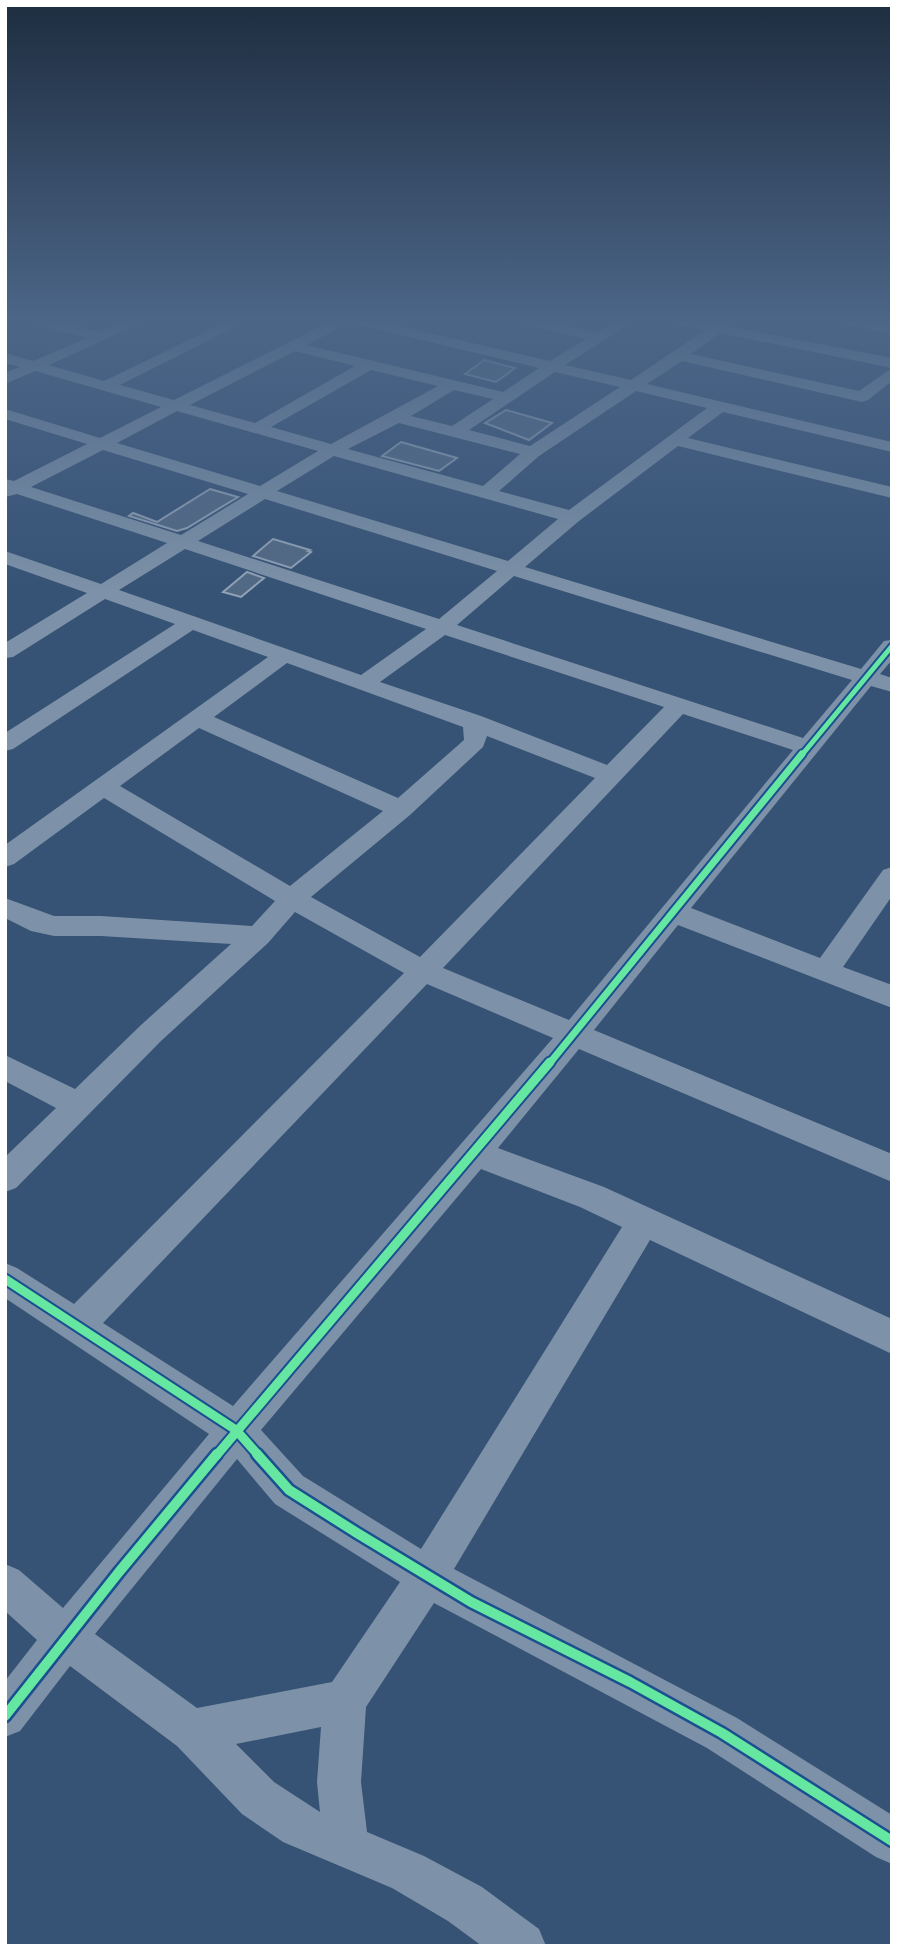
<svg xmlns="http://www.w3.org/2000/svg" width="897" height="1951" viewBox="0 0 897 1951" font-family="'Alegreya Sans',sans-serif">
<rect width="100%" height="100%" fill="#365274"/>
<g fill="#526984" stroke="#92a2b6" stroke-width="2">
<polygon points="484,360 515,368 496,382 465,374"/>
<polygon points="506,410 552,423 529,440 485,423"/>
<polygon points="401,442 457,458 439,471 382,456"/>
<polygon points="210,489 238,497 187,528 177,531 129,516 133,513 157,522"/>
<polygon points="273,539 310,550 308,551 311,552 291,568 253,556"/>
<polygon points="247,572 264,578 241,597 223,592"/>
</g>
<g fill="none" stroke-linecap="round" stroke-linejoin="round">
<g fill="#7d92a8" fill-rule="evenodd">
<path d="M30,320H54L100,332L128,320H147L49,365L104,381L230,320H249L120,385L174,400L333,320H373L550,361L586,339L517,323L515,320H541L597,333L619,320H636L565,365L631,380L705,330L670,323L668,320H697L892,358V368L720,333L691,354L859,391L892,368V381L868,400L862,402L682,361L647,384L892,442V452L723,412L688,438L892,487V498L678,446L579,521L525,567L861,669L884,641L892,640V660L880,674L892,678V692L871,686L691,908L820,958L883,870L892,867V896L843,967L892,985V1008L678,925L594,1030L892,1154V1182L579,1049L498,1148L604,1187L892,1319V1354L650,1240L454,1569L737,1718L892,1815V1864L876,1857L707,1748L434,1603L366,1707L361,1782L367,1832L424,1856L482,1887L539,1929L546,1946H482L448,1921L392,1888L283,1842L242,1814L177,1746L70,1666L20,1731L5,1737V1681L37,1640L5,1611V1564L19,1570L63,1608L209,1434L5,1298V1263L17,1268L74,1304L404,973L295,912L268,943L161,1041L16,1188L5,1192V1157L56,1108L5,1081V1055L75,1089L141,1025L231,944L101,936H54L31,931L5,918V898L54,916H101L252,926L275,901L104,798L14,864L5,867V845L268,657L193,630L13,749L5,751V733L175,624L105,599L13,657L5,658V643L87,593L5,564V551L101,584L167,543L17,494L5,497V479L14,481L87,444L5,419V409L100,438L161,407L35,371L5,384V373L20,367L5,363V353L33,361L87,338L32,323ZM349,323H350L539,368L503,392L307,345ZM295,351L355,366L255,423L190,405ZM371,370L438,386L331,444L271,427ZM555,372L620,387L530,446L469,430ZM454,390L493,399L452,426L411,416ZM636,391L707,408L569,510L499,491L539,456ZM177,411L318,451L260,486L117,443ZM399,423L520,454L483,486L348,449ZM103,450L248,494L181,535L31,487ZM334,456L558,519L508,561L277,491ZM265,499L497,571L439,619L198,541ZM185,549L426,629L361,675L119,590ZM514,576L852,680L803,738L457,625ZM445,635L664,707L607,765L481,716L380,682ZM287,663L463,727L464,740L398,798L214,717ZM683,714L793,750L569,1020L443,968ZM199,728L383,811L290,886L120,786ZM487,736L595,778L420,957L311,897L410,815L483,747ZM427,984L553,1038L233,1406L103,1323ZM481,1169L580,1207L622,1227L421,1549L303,1476L261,1430ZM237,1459L275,1504L400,1582L332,1682L197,1708L95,1634ZM321,1727L317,1782L320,1812L274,1782L236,1744Z"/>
<polygon points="835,320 864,320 892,326 892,334 837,323"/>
</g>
<g stroke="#1b4f8f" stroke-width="9">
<polyline id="cycleway-far3" points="801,756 892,646"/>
</g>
<g stroke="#1b4f8f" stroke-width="11">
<polyline id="cycleway-far2" points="549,1064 802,754"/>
</g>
<g stroke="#1b4f8f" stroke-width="13">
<g id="cycleway-far1">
<polyline points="5,1279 236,1430 259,1456"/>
<polyline points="216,1456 550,1062"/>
</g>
</g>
<g stroke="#1b4f8f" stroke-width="15">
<g id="cycleway">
<polyline points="257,1454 289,1490 357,1533 471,1602 630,1682 722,1733 892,1841"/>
<polyline points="5,1716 119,1572 217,1454"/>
</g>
</g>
<use href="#cycleway-far3" stroke="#66e7a1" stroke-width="5"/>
<use href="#cycleway-far2" stroke="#66e7a1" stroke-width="7"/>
<use href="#cycleway-far1" stroke="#66e7a1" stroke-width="9"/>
<use href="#cycleway" stroke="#66e7a1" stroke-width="10"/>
</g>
<linearGradient id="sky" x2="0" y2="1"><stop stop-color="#1e2d40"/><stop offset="0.54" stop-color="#4c6688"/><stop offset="1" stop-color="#4c6688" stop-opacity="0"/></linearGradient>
<rect width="897" height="593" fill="url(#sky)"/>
<rect width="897" height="1951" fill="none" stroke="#ffffff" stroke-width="14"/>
</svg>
